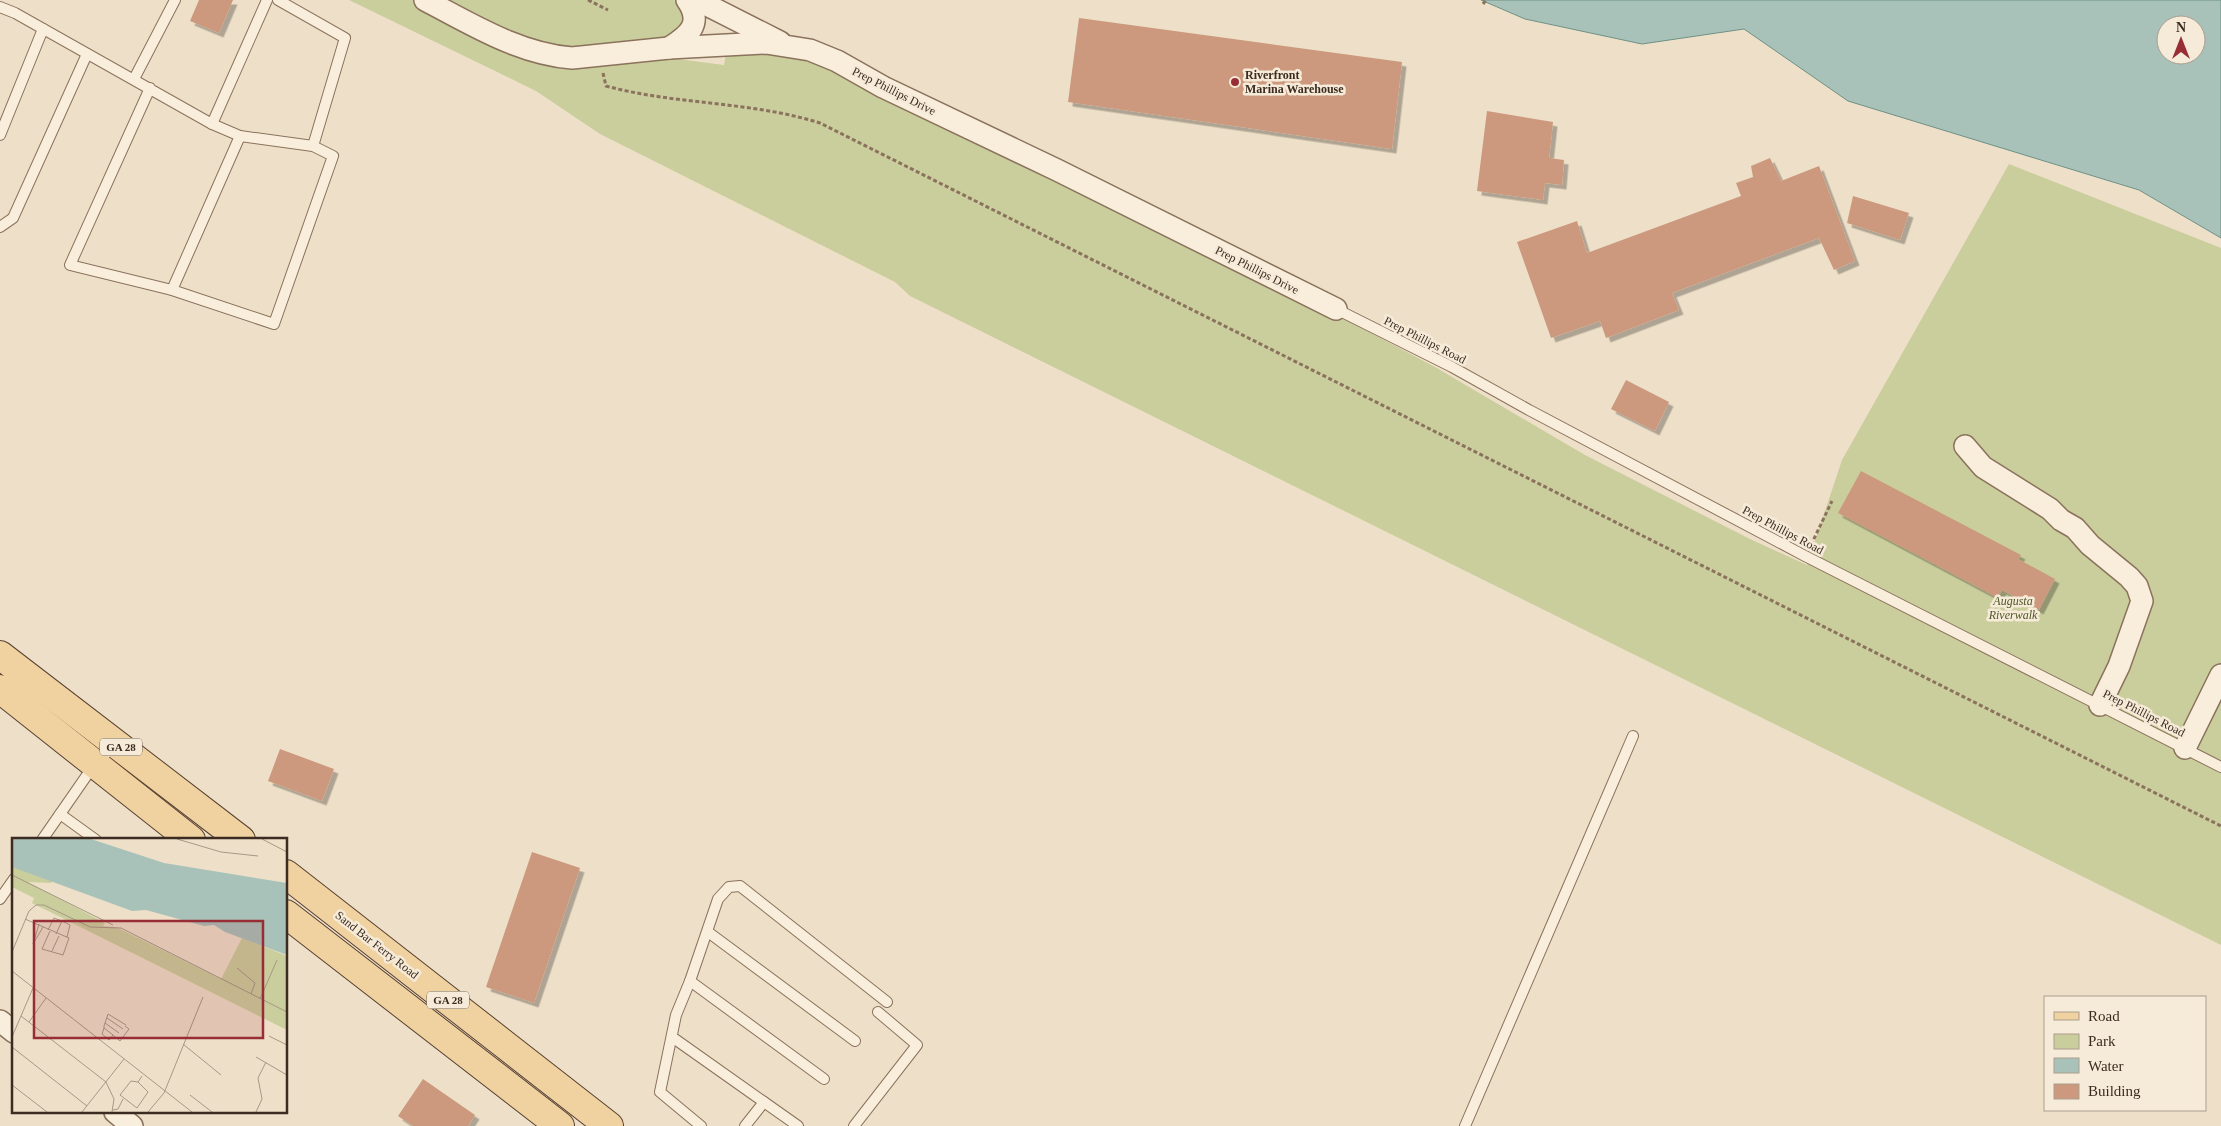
<svg xmlns="http://www.w3.org/2000/svg" width="2221" height="1126" viewBox="0 0 2221 1126" font-family="'Times New Roman',serif">
<defs>
<filter id="shadow"><feDropShadow dx="4.5" dy="4.5" stdDeviation="0" flood-color="#0004"/></filter>
</defs>
<rect width="100%" height="100%" fill="#eee0c8"/>
<path fill="#cacd9c" d="M349,0H674C701,14 673,42 662,57L724,65L726,53L762,51L813,61L877,90L885,75L1435,367L1585,455L1750,539L1807,565L1842,460L2009,164L2221,248V945L910,296L895,282L600,134L536,91Z"/>
<path fill="#a9c2b9" stroke="#6f9186" fill-rule="evenodd" d="M1481,0H2221V238L2139,190L1848,101L1744,29L1642,44L1525,19ZM2166,25H2196V55H2166Z"/>
<g fill="#cc997e" filter="url(#shadow)">
<polygon points="199,0 233,0 219,33 190,21"/>
<polygon points="1079,18 1402,62 1392,149 1068,102"/>
<polygon points="1487,111 1553,122 1549,158 1564,160 1562,185 1545,183 1543,200 1477,191"/>
<polygon points="1770,158 1781,181 1819,166 1855,261 1834,270 1819,238 1672,293 1679,310 1606,338 1600,321 1551,338 1517,242 1577,221 1587,253 1741,196 1736,183 1753,177 1751,166"/>
<polygon points="1853,196 1909,213 1900,240 1847,223"/>
<polygon points="1626,380 1669,402 1655,431 1611,409"/>
<polygon points="1861,471 2021,555 2018,559 2055,579 2039,610 2002,590 1998,598 1838,513"/>
<polygon points="280,749 334,769 322,801 268,781"/>
<polygon points="532,852 580,868 534,1003 486,987"/>
<polygon points="423,1079 475,1115 468,1126 413,1126 398,1116"/>
</g>
<g fill="none" stroke-linecap="round" stroke-linejoin="round">
<g stroke="#8a725d" stroke-width="12">
<g id="lane">
<polyline points="278,0 345,38 313,146"/>
<polyline points="0,7 15,13 212,124 240,136 313,146 333,156 274,324 172,290 70,265 150,88"/>
<polyline points="134,79 175,0"/>
<polyline points="212,124 267,0"/>
<polyline points="0,135 43,29"/>
<polyline points="0,227 13,218 87,54"/>
<polyline points="172,290 240,136"/>
<polyline points="1336,309 1452,367 1529,410 1805,556 2221,767"/>
<polyline points="60,814 96,840"/>
<polyline points="42,840 94,765 115,744"/>
<polyline points="0,899 14,879"/>
<polyline points="708,932 855,1041"/>
<polyline points="690,981 676,1015 660,1092 701,1126"/>
<polyline points="672,1037 764,1102 745,1126"/>
<polyline points="824,1079 690,981 718,899 729,887 740,886 887,1002"/>
<polyline points="764,1102 798,1126"/>
<polyline points="854,1126 917,1045 878,1012"/>
<polyline points="1465,1126 1633,736"/>
</g>
</g>
<g stroke="#8a725d" stroke-width="24">
<g id="street">
<path d="M425,0C471,24 519,54 572,58L669,48L766,43L810,50L837,61L883,87L1057,170L1336,309"/>
<polyline points="697,0 780,42"/>
<path d="M669,48C688,36 704,24 687,0"/>
<polyline points="1965,446 1983,467 2050,509 2061,520 2075,528 2090,545 2129,577 2137,586 2142,601 2119,666 2100,705"/>
<polyline points="2185,748 2221,675"/>
<polyline points="0,1021 14,1032"/>
<polyline points="115,1112 132,1126"/>
</g>
</g>
<g stroke="#584031" stroke-width="30">
<g id="primary">
<polyline points="0,655 241,840"/>
<polyline points="0,689 191,840"/>
<polyline points="286,874 609,1126"/>
<polyline points="286,914 560,1126"/>
</g>
</g>
<g stroke="#8a725d" stroke-width="3" stroke-dasharray="4 2.5" stroke-linecap="butt">
<polyline points="588,0 608,10"/>
<polyline points="1483,4 1486,0"/>
<path d="M603,73L606,86C676,105 750,101 820,123L2221,826"/>
<polyline points="1811,545 1832,501"/>
</g>
<use href="#lane" stroke="#f9eedb" stroke-width="10"/>
<use href="#street" stroke="#f9eedb" stroke-width="21"/>
<use href="#primary" stroke="#f0d2a1" stroke-width="28"/>
</g>
<circle fill="#992d36" stroke="#f6ebd8" stroke-width="2" cx="1235" cy="82" r="5"/>
<g text-anchor="middle" stroke-width="5" stroke-linejoin="round" paint-order="stroke">
<g fill="#f6ebd8" stroke="#736557" stroke-width="1">
<rect x="100" y="738.5" width="42" height="17" rx="4"/>
<rect x="427" y="991.5" width="42" height="17" rx="4"/>
</g>
<g font-size="11" font-weight="bold" fill="#3b2b20">
<text x="121" y="751">GA 28</text>
<text x="448" y="1004">GA 28</text>
</g>
<g font-size="12" font-weight="bold" fill="#3b2b20" stroke="#f6ebd8" text-anchor="start">
<text x="1245" y="79">Riverfront<tspan x="1245" dy="14">Marina Warehouse</tspan></text>
</g>
<g font-size="12" fill="#3b2b20" stroke="#f6ebd8">
<text transform="translate(894 91) rotate(27)" y="4">Prep Phillips Drive</text>
<text transform="translate(1257 270) rotate(27)" y="4">Prep Phillips Drive</text>
<text transform="translate(1425 340) rotate(27)" y="4">Prep Phillips Road</text>
<text transform="translate(1783 530) rotate(28)" y="4">Prep Phillips Road</text>
<text transform="translate(2144 713) rotate(27)" y="4">Prep Phillips Road</text>
<text transform="translate(377 945) rotate(38)" y="4">Sand Bar Ferry Road</text>
</g>
<g font-size="12" font-style="italic" fill="#4e5727" stroke="#f6ebd8">
<text x="2013" y="605">Augusta<tspan x="2013" dy="14">Riverwalk</tspan></text>
</g>
</g>
<g transform="translate(12 838)">
<rect width="275" height="275" fill="#eee0c8"/>
<path d="M0,9L48,27L39,45L16,44L93,85L91,88L104,89L209,141L230,100L275,118V192L20,65L22,60L0,49Z" fill="#cacd9c"/>
<path d="M0,1H79L152,25L275,45V117L213,94L202,87L192,88L134,72L120,73L0,29Z" fill="#a9c2b9"/>
<path fill="none" stroke="#a69885" stroke-width="1" d="M165,1L209,14L246,18M250,1L275,14M0,37L101,87M13,81L57,100L51,117L30,111L38,93M27,86L21,106L31,89M36,92L42,80L50,83M44,96L50,83L58,87L55,99M40,113L47,98M0,114L17,73L24,67H32L78,89L109,90L275,174M225,130L243,145L239,156M0,133L180,274M248,161L265,122M9,178L94,244L102,261L100,274M95,180L111,191M17,184L34,160M92,190L101,197L97,202L90,196L92,190V188L93,185M107,195L93,185L96,176L114,187M101,197L108,203L117,191L113,188M257,198L275,207M0,199L21,150M171,206L209,237M0,209L75,268M244,219L275,237M126,244L136,254L125,270L108,257L119,243L126,244L130,238M0,247L35,274M178,257L200,274M101,272L106,271L111,261M70,274L112,221M136,274L152,255L191,159M244,274L250,261L246,240L254,224"/>
<path fill="#992d36" fill-opacity="0.15" stroke="#992d36" stroke-width="2.5" d="M22,83H251V200H22Z"/>
<rect width="275" height="275" fill="none" stroke="#3b2b20" stroke-width="2.5"/>
</g>
<rect x="2044" y="996" width="162" height="115" fill="#f6ebd8" stroke="#ab9e8e"/>
<rect x="2054" y="1012" width="25" height="8" fill="#f0d2a1" stroke="#ab9e8e"/>
<text x="2088" y="1021" font-size="15" fill="#3b2b20">Road</text>
<rect x="2054" y="1034" width="25" height="15" fill="#cacd9c" stroke="#ab9e8e"/>
<text x="2088" y="1046" font-size="15" fill="#3b2b20">Park</text>
<rect x="2054" y="1058" width="25" height="15" fill="#a9c2b9" stroke="#ab9e8e"/>
<text x="2088" y="1071" font-size="15" fill="#3b2b20">Water</text>
<rect x="2054" y="1084" width="25" height="15" fill="#cc997e" stroke="#ab9e8e"/>
<text x="2088" y="1096" font-size="15" fill="#3b2b20">Building</text>
<g transform="translate(2181 40)"><circle r="24" fill="#f6ebd8" stroke="#ab9e8e"/>
<path d="M0-4L9 19L0 12L-9 19Z" fill="#992d36"/>
<text y="-8" font-size="14" font-weight="bold" text-anchor="middle" fill="#3b2b20">N</text>
</g>
</svg>
